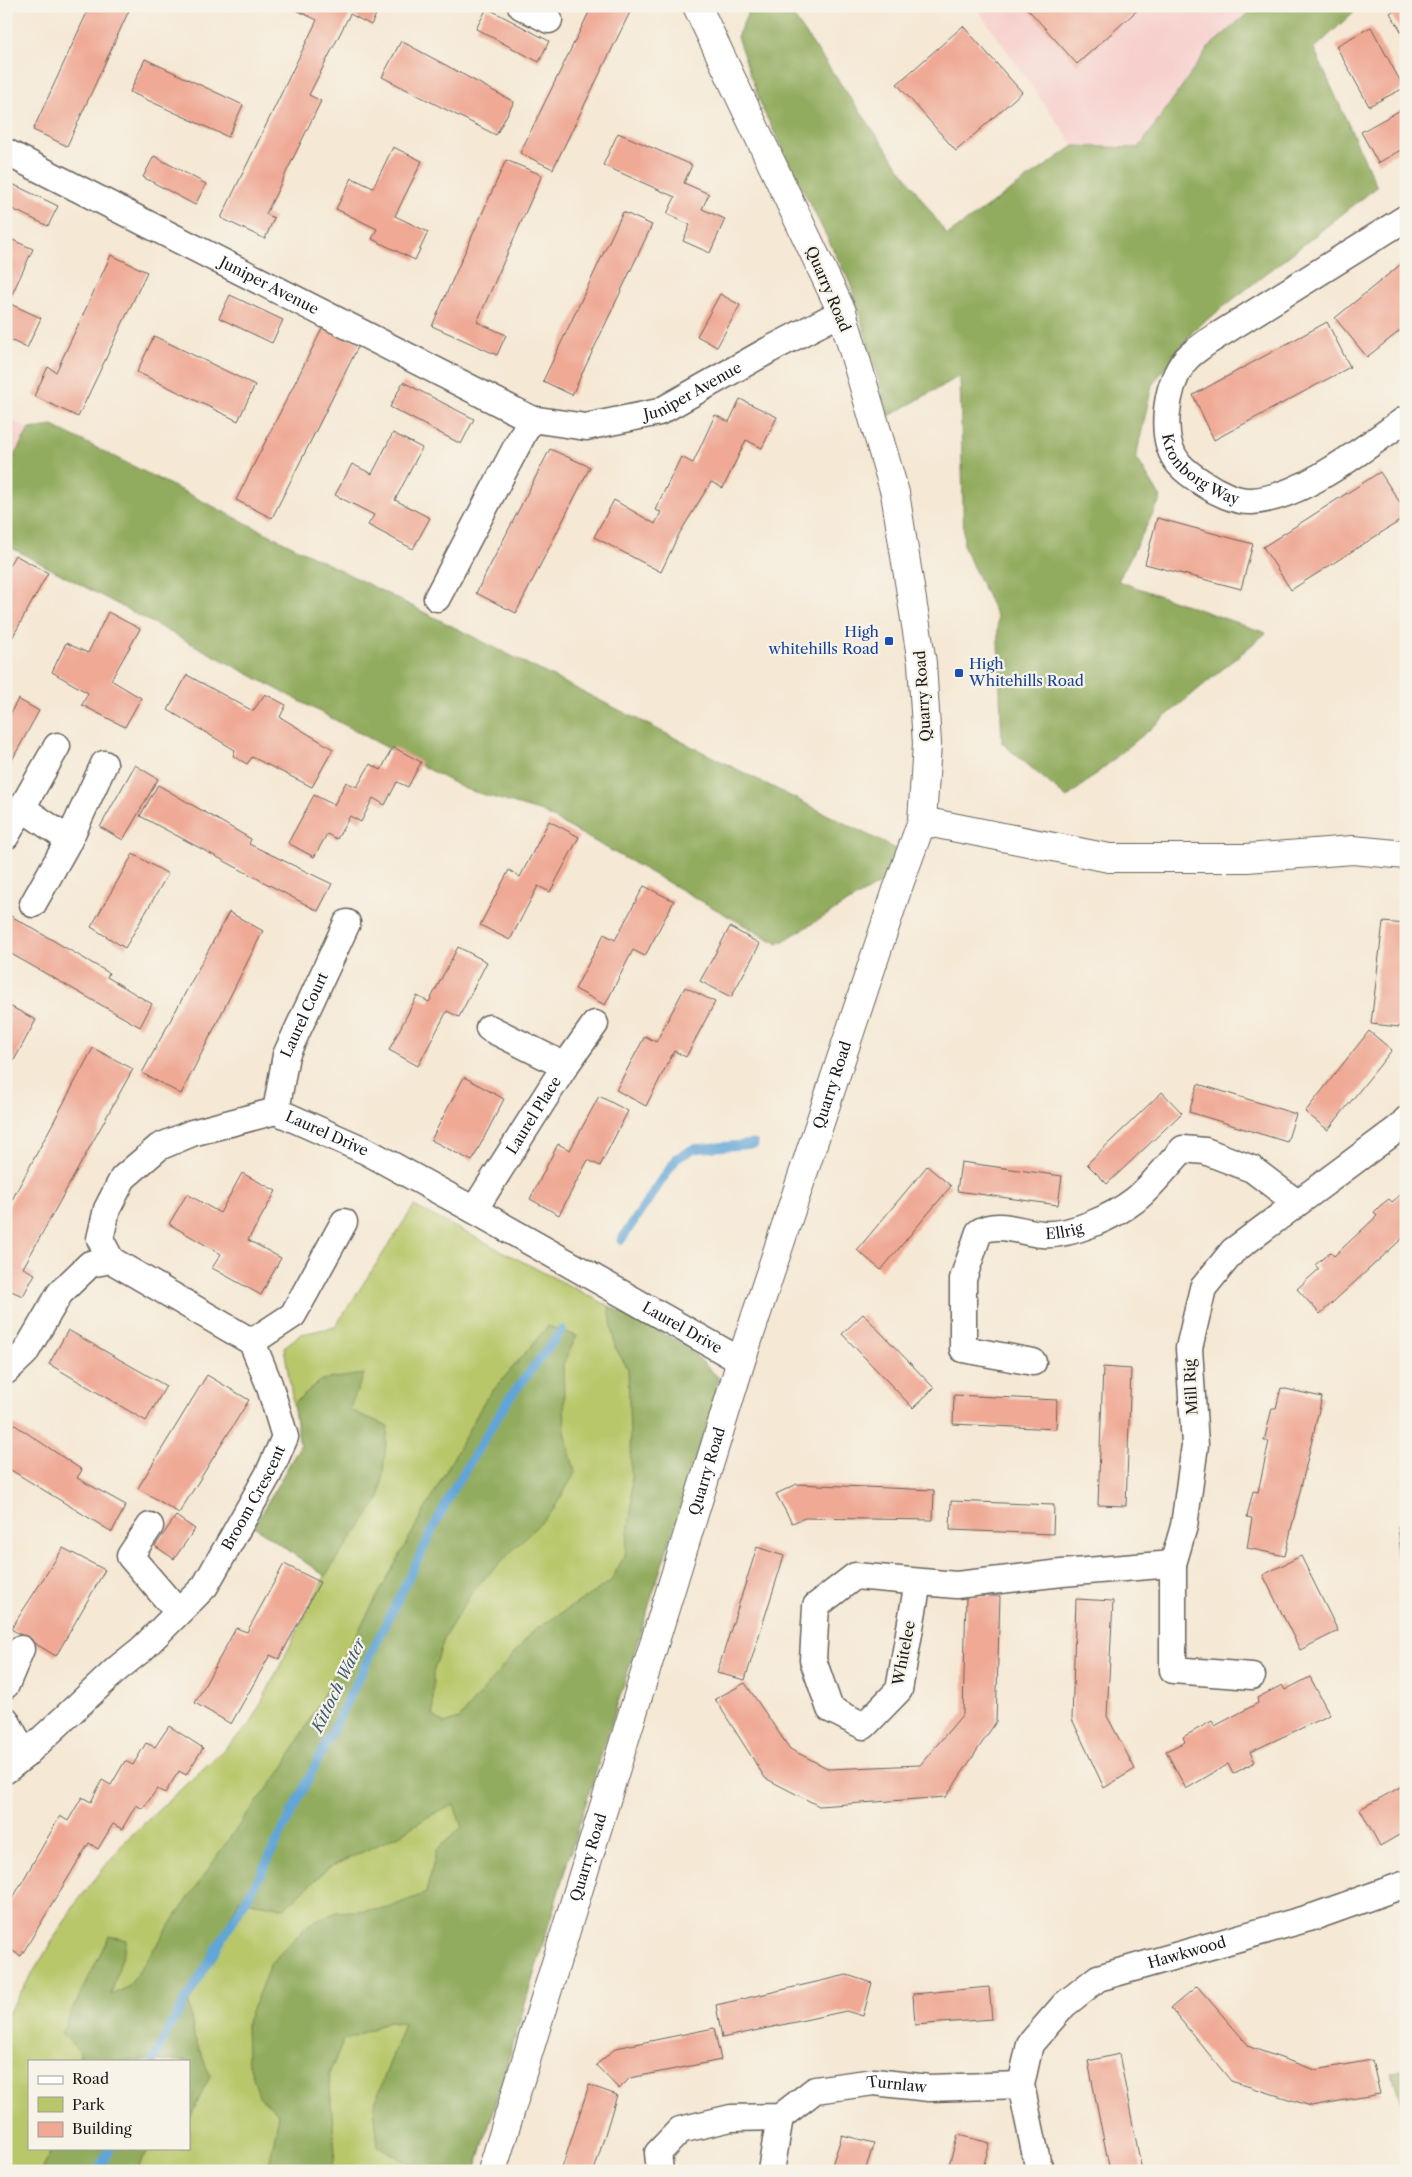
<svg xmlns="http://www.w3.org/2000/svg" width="1412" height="2177" viewBox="0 0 1412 2177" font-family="'Libre Caslon Text',serif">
<rect width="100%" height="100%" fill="#f7f3e8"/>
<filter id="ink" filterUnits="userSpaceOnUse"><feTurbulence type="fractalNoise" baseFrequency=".02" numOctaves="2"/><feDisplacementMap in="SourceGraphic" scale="10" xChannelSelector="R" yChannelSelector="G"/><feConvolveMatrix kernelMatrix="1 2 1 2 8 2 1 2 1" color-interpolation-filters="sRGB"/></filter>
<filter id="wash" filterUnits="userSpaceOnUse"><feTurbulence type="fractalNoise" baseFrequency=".0096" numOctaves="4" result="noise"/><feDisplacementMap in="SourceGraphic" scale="20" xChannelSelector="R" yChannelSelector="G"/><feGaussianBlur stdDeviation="1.12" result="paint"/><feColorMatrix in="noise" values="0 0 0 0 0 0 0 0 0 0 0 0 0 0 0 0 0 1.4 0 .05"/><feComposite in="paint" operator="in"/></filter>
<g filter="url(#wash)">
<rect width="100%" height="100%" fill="#f5e8d4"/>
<g fill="#f7d0ce">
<polygon points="975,6 1256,6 1210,46 1139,148 1074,146"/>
<polygon points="6,417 29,429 6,470"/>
</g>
<path fill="#b8c76a" stroke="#6a7243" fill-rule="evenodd" d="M414,1206L683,1344L718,1377L570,1853L475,2171H6V2016L76,1903L125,1841L250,1725L325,1576L254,1526L300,1446L284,1347L301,1334L335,1327ZM29,2061H189V2148H29Z"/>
<g fill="#92ac5e" stroke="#57643d">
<polygon points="751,6 786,6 947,235 1074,146 1139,148 1210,46 1256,6 1360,6 1314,49 1377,187 1194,330 1152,385 1136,457 1161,498 1118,581 1266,633 1067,798 1002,743 997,616 964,548 960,376 889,416 851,285 763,110 737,37"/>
<polygon points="53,426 908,855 879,884 778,944 542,812 465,789 6,545 6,470 29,429"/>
<polygon points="609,1306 683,1344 718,1377 714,1402 570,1853 475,2171 422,2171 378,2146 374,2105 404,2024 389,2022 344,2040 329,2074 335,2153 332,2171 268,2171 279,2114 259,2096 247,2058 246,2024 271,1963 308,1925 336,1912 385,1909 426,1893 437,1849 462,1827 454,1805 431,1815 399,1835 328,1868 285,1908 239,1900 189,2004 194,2036 210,2076 189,2120 189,2061 79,2061 80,2052 61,2033 109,1936 127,1940 111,1995 128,1987 233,1833 282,1770 485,1400 548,1326 577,1336 563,1364 565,1432 575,1473 553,1510 474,1589 445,1636 433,1673 433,1715 444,1724 459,1719 533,1631 610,1582 625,1555 632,1504 628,1369 615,1347"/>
<polygon points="364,1374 349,1410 388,1426 380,1498 325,1576 254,1526 300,1446 293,1404 321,1380"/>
<polygon points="1406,2070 1406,2120 1392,2072"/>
<path d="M52,2148H153C145,2153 139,2161 138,2171H42Z"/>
</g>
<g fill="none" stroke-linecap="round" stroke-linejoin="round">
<g stroke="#62a5d7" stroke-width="9">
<polyline points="621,1240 677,1158 693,1149 754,1144"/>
<polyline points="153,2061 171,2025 261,1874 451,1493 508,1400 562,1330"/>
<polyline points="98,2171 110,2148"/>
</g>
</g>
<g id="blocks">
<g fill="#efa994">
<polygon points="90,6 131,6 67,146 33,130"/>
<polygon points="288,6 380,6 371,25 350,14 311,91 309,95 321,101 266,214 274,218 265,239 221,218 317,20"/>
<polygon points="592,6 633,6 553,169 520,153"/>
<polygon points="1025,6 1142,6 1077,64"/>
<polygon points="1401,6 1406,6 1406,39 1390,13"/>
<polygon points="487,8 549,41 539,62 476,29"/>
<polygon points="963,26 1022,92 956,151 897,84"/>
<polygon points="1371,27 1404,88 1369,106 1336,46"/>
<polygon points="401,41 514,102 496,135 382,77"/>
<polygon points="145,59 243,105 228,137 130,92"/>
<polygon points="1406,107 1406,147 1378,163 1361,132"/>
<polygon points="618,133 692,165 684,183 709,194 702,209 725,219 710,253 683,241 690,225 667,214 675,197 603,165"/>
<polygon points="393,147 422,161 395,216 428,232 415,260 372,239 377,229 336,209 352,178 373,188"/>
<polygon points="154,156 206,184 195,205 143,177"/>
<polygon points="506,160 542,175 477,322 506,335 497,355 432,326"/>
<polygon points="6,181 58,206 48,226 6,206"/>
<polygon points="623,212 652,225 572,395 543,381"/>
<polygon points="6,237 33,249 8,303 41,318 27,348 6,338"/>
<polygon points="111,255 147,272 78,417 34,396 48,367 56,372"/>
<polygon points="1406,260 1406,326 1367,357 1335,318"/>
<polygon points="720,294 740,305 717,347 697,336"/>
<polygon points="230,295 283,320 272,343 219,318"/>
<polygon points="1327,322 1350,367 1214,440 1193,395"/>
<polygon points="324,325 360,343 272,518 236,500"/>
<polygon points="154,336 255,385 238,421 137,372"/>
<polygon points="403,382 474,419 461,444 390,407"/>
<polygon points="740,399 777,417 762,448 746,440 723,488 711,482 678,536 661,572 594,537 614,500 655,524 661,512 655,510 681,457 693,463 715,415 729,422"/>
<polygon points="393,433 422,448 395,500 430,518 413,549 368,525 374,515 335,495 352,464 372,474"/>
<polygon points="550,449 590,467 516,613 476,593"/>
<polygon points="1380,472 1406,512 1406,517 1291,590 1263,547"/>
<polygon points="1406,487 1406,501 1399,491"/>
<polygon points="1157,518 1253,544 1241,589 1145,564"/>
<polygon points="15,555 48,573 6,649 6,571"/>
<polygon points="108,612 140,629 111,680 141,698 125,727 82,705 88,693 52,672 66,643 88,653"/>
<polygon points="187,675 253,711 265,694 286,705 280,717 333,749 312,787 252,757 247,764 233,756 235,750 168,710"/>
<polygon points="18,699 39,711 6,771 6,721"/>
<polygon points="393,747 421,762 408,787 397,782 385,805 373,798 361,822 350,816 337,839 327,834 314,857 288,843 314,795 334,805 346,782 357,787 370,764 381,770"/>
<polygon points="135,765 158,779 123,840 100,827"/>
<polygon points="158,785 251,839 249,844 332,884 318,911 140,816"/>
<polygon points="549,821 579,837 550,892 538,886 510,940 480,925 509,870 520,877"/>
<polygon points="133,854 168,874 125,948 91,927"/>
<polygon points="644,886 674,901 645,956 633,950 605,1005 575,989 604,934 615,940"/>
<polygon points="229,912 263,931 181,1094 142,1073"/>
<polygon points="6,913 109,973 107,977 152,1004 140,1027 6,951"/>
<polygon points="1383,922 1406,924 1406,982 1400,1027 1371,1024"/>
<polygon points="730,927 760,944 731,997 700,981"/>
<polygon points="458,947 487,962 459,1017 447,1011 418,1066 389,1050 417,996 429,1002"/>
<polygon points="685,987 715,1002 686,1057 674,1051 646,1106 616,1090 645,1036 656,1042"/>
<polygon points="6,1004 36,1020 6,1075"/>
<polygon points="1369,1031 1392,1050 1328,1130 1305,1112"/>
<polygon points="93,1048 133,1069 23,1268 35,1274 23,1296 6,1289 6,1211"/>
<polygon points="464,1077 504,1099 472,1161 431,1140"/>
<polygon points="1198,1084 1296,1114 1287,1142 1189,1112"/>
<polygon points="1162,1092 1182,1113 1107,1184 1087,1164"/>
<polygon points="599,1096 628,1111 600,1166 588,1160 559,1215 530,1199 558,1144 570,1150"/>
<polygon points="961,1162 1062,1176 1058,1205 957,1191"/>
<polygon points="927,1166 951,1186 881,1270 857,1250"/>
<polygon points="242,1173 276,1191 248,1240 281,1258 261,1295 212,1268 221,1254 169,1224 187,1194 220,1213"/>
<polygon points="1406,1190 1406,1235 1320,1314 1297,1289 1319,1269 1315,1265 1330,1252 1334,1256 1377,1216 1374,1212 1381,1205 1389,1199 1392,1202"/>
<polygon points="863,1314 934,1388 913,1408 842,1334"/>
<polygon points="68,1330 166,1386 146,1421 49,1364"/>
<polygon points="1103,1367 1131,1369 1126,1506 1098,1505"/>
<polygon points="207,1375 249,1400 179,1513 138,1488"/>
<polygon points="1281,1388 1322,1397 1285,1556 1247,1548 1252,1518 1247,1517 1253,1491 1258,1492 1269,1441 1264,1441 1272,1408 1276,1408"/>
<polygon points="954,1395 1057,1400 1056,1429 953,1424"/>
<polygon points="12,1423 82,1470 77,1478 126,1505 112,1532 6,1467 6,1433"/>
<polygon points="797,1484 934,1490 933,1520 805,1518 792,1523 776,1494"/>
<polygon points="951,1501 1054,1505 1053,1534 950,1530"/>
<polygon points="176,1516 195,1529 174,1559 155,1546"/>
<polygon points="1398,1527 1406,1527 1406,1569 1402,1568"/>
<polygon points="757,1547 784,1556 745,1680 717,1673"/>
<polygon points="63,1548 105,1570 56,1656 11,1629"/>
<polygon points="1301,1556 1338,1631 1300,1650 1263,1575"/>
<polygon points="284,1564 320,1582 279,1659 270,1655 231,1724 195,1703 236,1628 247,1632"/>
<polygon points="966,1596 1000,1596 996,1722 946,1797 819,1806 765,1778 715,1699 745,1683 790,1749 829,1769 920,1765 963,1714"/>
<polygon points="1076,1599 1113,1601 1107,1716 1135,1769 1104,1788 1072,1719"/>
<polygon points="1310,1677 1330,1715 1250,1752 1255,1762 1233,1774 1228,1764 1186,1789 1166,1751 1185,1742 1183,1737 1212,1721 1215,1726 1258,1703 1257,1698 1282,1685 1285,1690"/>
<polygon points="169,1726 203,1748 186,1775 179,1771 165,1793 157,1789 143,1809 136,1805 122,1829 113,1824 98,1849 89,1843 21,1956 6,1947 6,1910 60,1816 68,1821 82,1797 91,1802 102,1780 111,1785 125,1761 133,1765 146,1743 155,1747"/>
<polygon points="1406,1784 1406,1831 1380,1846 1360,1809"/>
<polygon points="847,1975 872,1983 863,2016 846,2011 722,2038 716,2005"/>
<polygon points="1197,1986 1250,2047 1315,2070 1372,2060 1380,2094 1311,2106 1231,2081 1171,2008"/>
<polygon points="989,1987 992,2019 915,2025 913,1994"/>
<polygon points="714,2028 721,2060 630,2078 619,2089 596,2065 616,2048"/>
<polygon points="1119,2054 1142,2171 1110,2171 1088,2061"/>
<polygon points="589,2085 617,2095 594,2171 561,2171"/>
<polygon points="842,2135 874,2143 865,2171 830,2171"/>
<polygon points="958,2135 990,2143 982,2171 947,2171"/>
</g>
</g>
</g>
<g filter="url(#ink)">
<use href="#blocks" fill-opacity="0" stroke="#68635c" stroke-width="1"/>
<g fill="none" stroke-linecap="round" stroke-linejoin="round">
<g stroke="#68635c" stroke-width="29">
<g id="minor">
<polyline points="521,6 549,20"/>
<path id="s1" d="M6,152L531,419L437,598"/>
<path id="s2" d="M1406,218L1209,341C1201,347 1189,354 1183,363C1166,388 1158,439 1179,464C1186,472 1195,478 1203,483C1216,492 1236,502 1252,501C1302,498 1365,447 1406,419"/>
<path id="s3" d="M531,419L586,427L659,412L769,350L842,312"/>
<polyline points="22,808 69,840 33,904"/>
<polyline points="6,836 57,746"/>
<polyline points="69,840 104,764"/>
<polyline points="565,1066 595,1024"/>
<path id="s4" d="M276,1111L286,1055L347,923"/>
<path id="s5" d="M474,1210L565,1066L489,1028"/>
<polyline points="252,1342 293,1315 344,1222"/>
<path id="s6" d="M1033,1362L963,1349V1279L979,1232C998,1220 1022,1233 1043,1234C1071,1236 1113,1217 1135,1200C1152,1186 1167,1166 1183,1149L1205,1151L1252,1169L1297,1203"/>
<path id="s7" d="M6,1371L25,1353L60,1293L90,1264L111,1260L100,1239L107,1209L123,1178L159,1147L192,1133L276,1111L366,1151L474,1210L741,1361"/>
<polyline points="150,1526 130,1556 178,1612"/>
<polyline points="918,1582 899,1690 864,1726 830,1709 813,1660 816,1606 855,1576 956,1585 1062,1573 1173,1564"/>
<polyline points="1252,1676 1173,1670 1173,1564 1184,1526 1195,1445 1189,1348 1203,1288 1233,1251 1400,1127 1406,1120"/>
<polyline points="6,1685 21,1649"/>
<polyline points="6,1720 25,1755"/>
<path id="s8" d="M6,1770L25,1755L117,1669L142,1649L205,1586L268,1475L285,1437L269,1384L252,1342L111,1260"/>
<path id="s9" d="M660,2171L658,2153L680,2130L731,2118L780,2117L815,2090L874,2082L929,2088L1021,2085"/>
<polyline points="771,2171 780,2117"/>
<path id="s10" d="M1041,2171L1037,2161L1021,2085L1030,2044L1064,2005L1098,1978L1316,1916L1406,1884"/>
</g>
</g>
<g stroke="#68635c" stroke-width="30">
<g id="tertiary">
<polyline points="922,821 1109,858 1247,858 1353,850 1406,855"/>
<path id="s11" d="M492,2171L741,1361L897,890L922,821L927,744L922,663L895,493L842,312L697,6"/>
</g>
</g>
<use href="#minor" stroke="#fff" stroke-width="26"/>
<use href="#tertiary" stroke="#fff" stroke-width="28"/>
</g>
</g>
<g fill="#1a4fb4" stroke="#f7f3e8" stroke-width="2">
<rect x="884" y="636" width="10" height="10" rx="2.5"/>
<rect x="954" y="668" width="10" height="10" rx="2.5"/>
</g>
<g text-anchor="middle" stroke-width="4.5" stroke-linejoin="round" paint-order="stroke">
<g font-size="15" fill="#1c1c1c" stroke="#f7f3e8">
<text dy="5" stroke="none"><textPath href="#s1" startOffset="295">Juniper Avenue</textPath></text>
<text transform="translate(828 289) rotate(67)" y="5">Quarry Road</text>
<text dy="5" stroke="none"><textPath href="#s3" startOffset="169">Juniper Avenue</textPath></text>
<text dy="5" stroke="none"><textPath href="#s2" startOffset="392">Kronborg Way</textPath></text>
<text transform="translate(923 696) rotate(-94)" y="5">Quarry Road</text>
<text dy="5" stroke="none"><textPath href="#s4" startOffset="101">Laurel Court</textPath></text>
<text dy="5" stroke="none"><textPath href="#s11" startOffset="1138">Quarry Road</textPath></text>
<text dy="5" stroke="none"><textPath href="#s5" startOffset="112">Laurel Place</textPath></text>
<text dy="5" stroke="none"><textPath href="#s7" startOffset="474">Laurel Drive</textPath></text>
<text dy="5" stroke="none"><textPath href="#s6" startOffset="278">Ellrig</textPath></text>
<text dy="5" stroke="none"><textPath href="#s7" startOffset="879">Laurel Drive</textPath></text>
<text transform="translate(1191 1387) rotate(-93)" y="5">Mill Rig</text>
<text dy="5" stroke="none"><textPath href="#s11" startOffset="732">Quarry Road</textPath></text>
<text dy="5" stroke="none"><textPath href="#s8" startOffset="372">Broom Crescent</textPath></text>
<text transform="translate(904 1653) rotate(-79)" y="5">Whitelee</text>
<text dy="5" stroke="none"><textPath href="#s11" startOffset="328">Quarry Road</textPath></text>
<text dy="5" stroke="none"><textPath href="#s10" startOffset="318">Hawkwood</textPath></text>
<text dy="5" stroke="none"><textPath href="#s9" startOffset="278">Turnlaw</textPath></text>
</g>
<g font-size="15" fill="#164399" stroke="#f7f3e8" text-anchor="end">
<text x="879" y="637">High<tspan x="879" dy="17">whitehills Road</tspan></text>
<text x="969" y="669" text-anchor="start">High<tspan x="969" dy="17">Whitehills Road</tspan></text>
</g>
<g font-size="16" font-style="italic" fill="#3c5a70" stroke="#f7f3e8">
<text transform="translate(338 1685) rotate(-64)" y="6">Kittoch Water</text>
</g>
</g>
<rect width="1412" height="2177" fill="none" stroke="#f7f3e8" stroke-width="25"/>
<rect x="28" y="2060" width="162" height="90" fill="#f7f3e8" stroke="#9f9d96"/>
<rect x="38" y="2076" width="25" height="8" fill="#ffffff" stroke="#9f9d96"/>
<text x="72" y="2084" font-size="15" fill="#1c1c1c">Road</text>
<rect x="38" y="2097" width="25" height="15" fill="#b8c76a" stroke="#9f9d96"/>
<text x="72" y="2110" font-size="15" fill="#1c1c1c">Park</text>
<rect x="38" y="2122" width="25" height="15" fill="#efa994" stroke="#9f9d96"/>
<text x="72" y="2134" font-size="15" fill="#1c1c1c">Building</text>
</svg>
